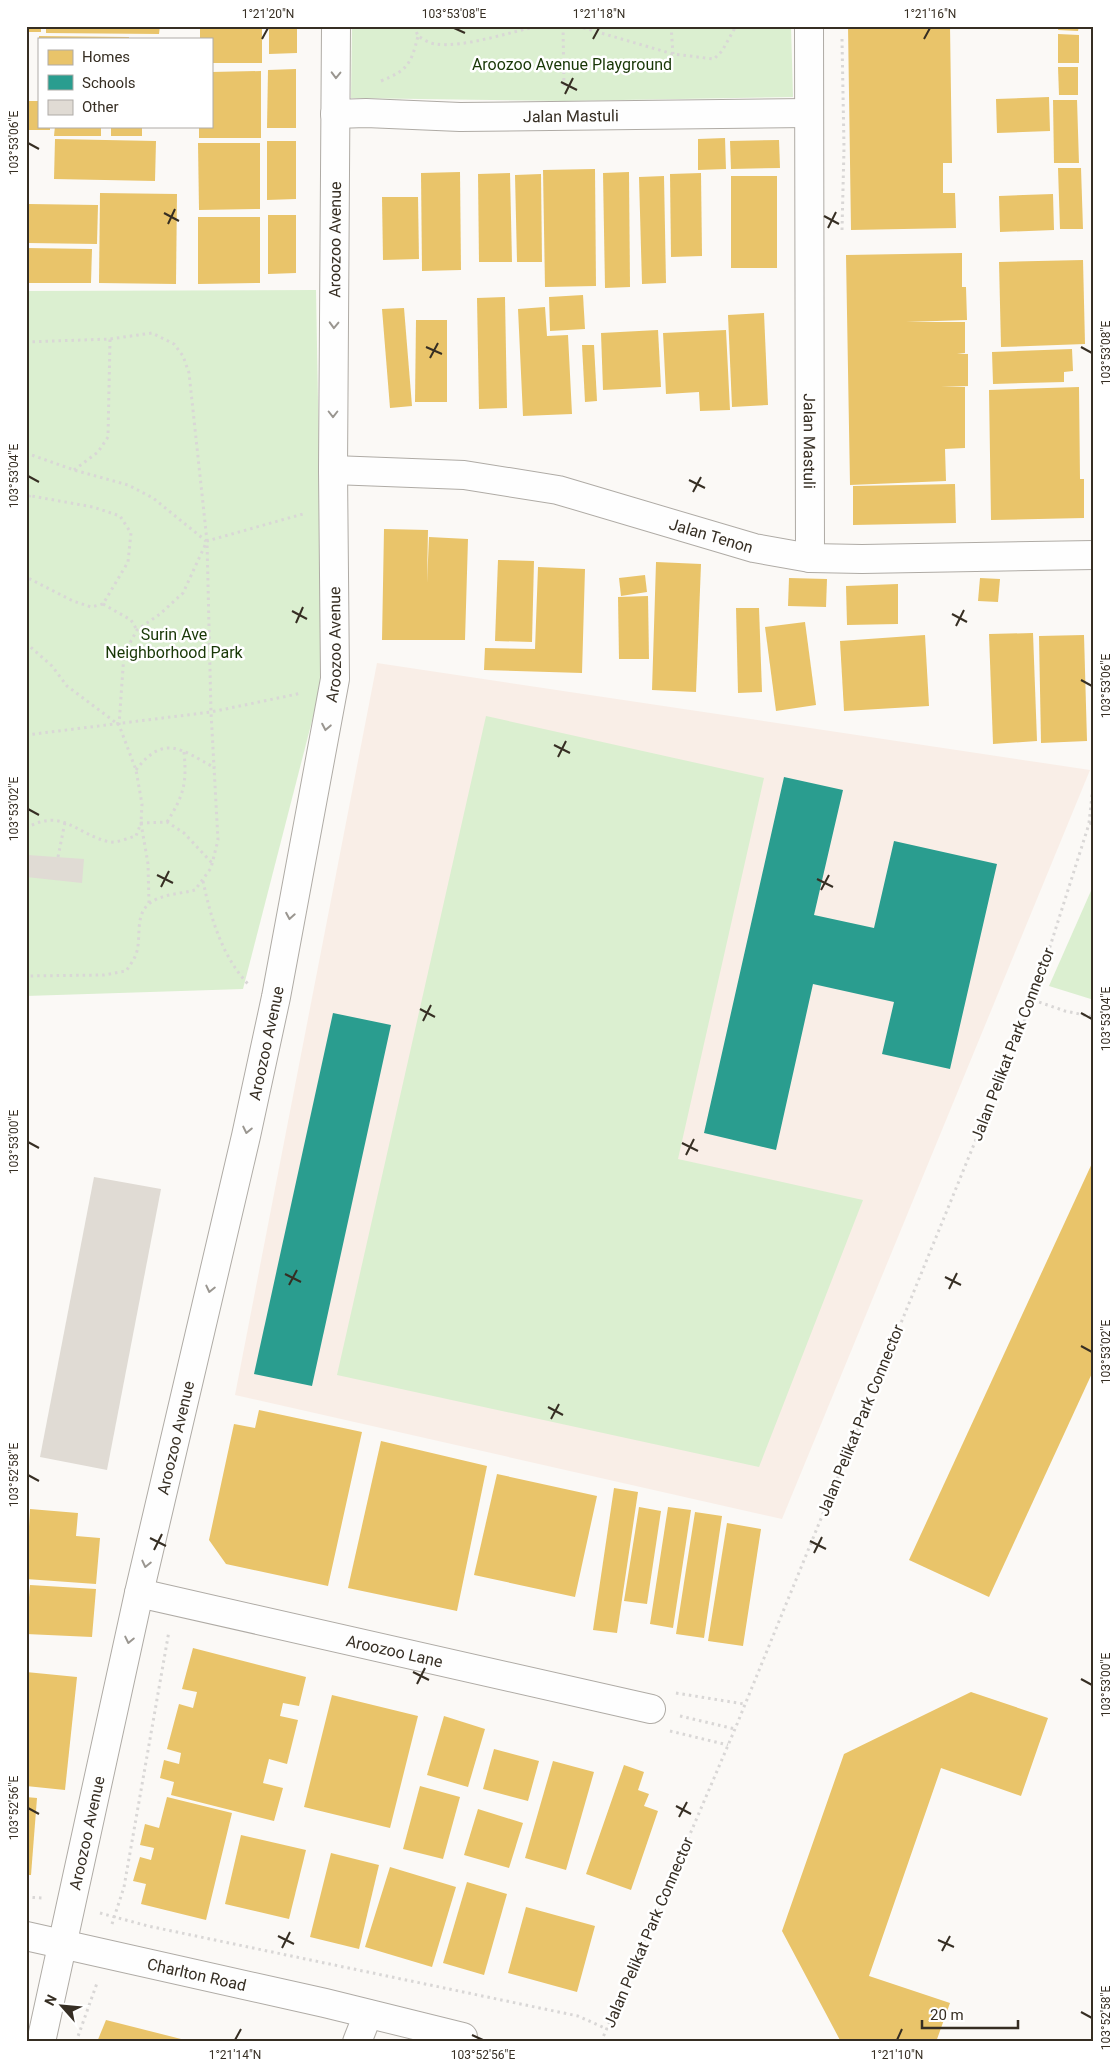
<svg xmlns="http://www.w3.org/2000/svg" width="1120" height="2068" viewBox="0 0 1120 2068" font-family="Roboto,sans-serif">
<rect width="100%" height="100%" fill="#fbf9f6"/>
<polygon fill="#f9eee7" points="377,663 1090,770 782,1519 235,1395"/>
<g fill="#dbefd0">
<polygon points="352,26 791,26 793,97 564,101 351,98"/>
<polygon points="316,290 323,678 243,989 26,996 26,291"/>
<polygon points="486,716 764,778 678,1159 863,1200 759,1467 337,1375"/>
<polygon points="1094,884 1094,1000 1049,986"/>
</g>
<g fill="#e9c46a">
<rect x="26" y="26" width="15" height="6"/>
<polygon points="46,26 160,26 159,34 46,33"/>
<polygon points="200,26 262,26 262,63 211,63 211,39 200,39"/>
<polygon points="269,26 297,26 297,53 269,54"/>
<polygon points="848,26 950,26 952,163 943,163 943,193 955,193 956,228 851,230"/>
<polygon points="1059,26 1079,26 1078,31 1058,30"/>
<polygon points="1058,34 1079,35 1079,63 1058,63"/>
<polygon points="39,36 129,37 129,39 39,39"/>
<polygon points="1058,67 1078,67 1078,95 1059,95"/>
<polygon points="296,69 296,128 267,128 268,70"/>
<polygon points="261,71 261,138 199,138 199,126 211,126 211,72"/>
<polygon points="1049,97 1050,131 997,133 996,99"/>
<polygon points="1053,100 1077,100 1079,163 1054,163"/>
<polygon points="26,101 39,101 39,126 50,126 50,130 26,130"/>
<polygon points="55,126 101,126 101,136 54,136"/>
<rect x="111" y="126" width="31" height="10"/>
<polygon points="725,138 726,169 698,170 698,139"/>
<polygon points="55,139 156,141 155,181 54,179"/>
<polygon points="779,140 780,168 731,169 730,141"/>
<polygon points="267,141 296,141 296,199 267,200"/>
<polygon points="198,143 260,143 260,209 199,210"/>
<polygon points="1058,168 1081,168 1083,229 1060,229"/>
<polygon points="595,169 596,286 545,287 543,170"/>
<polygon points="460,172 461,270 422,271 421,173"/>
<polygon points="629,172 630,287 605,288 603,173"/>
<polygon points="510,173 512,262 479,262 478,174"/>
<polygon points="701,173 702,256 671,257 670,174"/>
<polygon points="541,174 542,262 517,262 515,175"/>
<polygon points="664,176 666,283 642,284 639,177"/>
<rect x="731" y="176" width="46" height="92"/>
<polygon points="100,193 177,194 176,284 99,283"/>
<polygon points="1053,194 1054,230 1000,232 999,196"/>
<polygon points="382,197 418,197 419,259 383,260"/>
<polygon points="29,204 98,205 97,244 28,243"/>
<polygon points="268,215 296,215 296,273 268,274"/>
<polygon points="198,217 260,217 260,283 198,284"/>
<polygon points="26,248 92,249 91,283 26,283"/>
<polygon points="962,253 962,287 966,287 967,320 906,322 965,322 965,353 957,354 968,354 968,386 941,387 965,387 965,448 945,449 946,481 850,485 846,255"/>
<polygon points="1083,260 1085,344 1001,347 999,262"/>
<polygon points="583,295 585,329 550,331 549,297"/>
<polygon points="505,297 507,408 479,409 477,298"/>
<polygon points="545,307 547,336 568,335 572,414 523,416 518,309"/>
<polygon points="404,308 412,406 390,408 382,309"/>
<polygon points="764,313 768,405 732,407 728,315"/>
<polygon points="416,320 447,320 447,402 415,402"/>
<polygon points="658,330 661,387 603,390 601,333"/>
<polygon points="726,330 730,410 700,411 699,392 666,394 663,333"/>
<polygon points="582,345 594,345 597,401 585,402"/>
<polygon points="1072,349 1073,371 1064,372 1064,382 993,384 992,352"/>
<polygon points="1079,387 1080,479 1084,479 1084,518 991,520 989,390"/>
<polygon points="955,484 956,523 853,525 853,486"/>
<polygon points="384,529 428,530 427,583 429,537 468,539 465,640 382,640"/>
<polygon points="498,560 534,561 532,642 495,641"/>
<polygon points="656,562 701,564 696,692 652,690"/>
<polygon points="538,567 585,569 582,673 484,670 485,648 535,649"/>
<polygon points="645,575 647,592 621,596 619,578"/>
<polygon points="789,578 827,579 826,607 788,606"/>
<polygon points="980,578 1000,579 998,602 978,601"/>
<polygon points="898,584 898,624 847,625 846,586"/>
<polygon points="648,596 649,659 619,659 618,597"/>
<polygon points="736,608 759,608 762,692 738,693"/>
<polygon points="805,622 816,705 776,711 765,627"/>
<polygon points="1033,633 1037,741 993,744 989,634"/>
<polygon points="925,635 929,706 844,711 840,641"/>
<polygon points="1084,635 1087,741 1041,743 1039,636"/>
<polygon points="1094,1159 1094,1369 989,1597 909,1560"/>
<polygon points="259,1410 362,1432 328,1586 226,1564 209,1540 234,1424 255,1428"/>
<polygon points="381,1441 487,1466 457,1611 348,1588"/>
<polygon points="497,1474 597,1496 575,1597 474,1575"/>
<polygon points="614,1488 638,1492 617,1633 593,1630"/>
<polygon points="639,1507 661,1511 647,1604 624,1601"/>
<polygon points="668,1507 691,1510 673,1628 650,1624"/>
<polygon points="30,1509 78,1513 76,1536 100,1538 96,1584 26,1579"/>
<polygon points="695,1512 722,1516 704,1638 676,1634"/>
<polygon points="727,1523 761,1529 743,1646 708,1641"/>
<polygon points="30,1585 96,1589 92,1637 26,1634"/>
<polygon points="193,1648 306,1677 299,1706 283,1703 280,1716 298,1720 287,1764 269,1759 263,1783 283,1788 274,1821 171,1795 174,1782 160,1778 164,1760 179,1764 181,1753 167,1749 179,1704 193,1708 197,1692 182,1689"/>
<polygon points="26,1672 77,1677 65,1790 26,1786"/>
<polygon points="971,1692 1048,1718 1021,1796 941,1768 869,1976 950,2003 936,2042 841,2042 782,1931 844,1754"/>
<polygon points="332,1695 418,1716 390,1828 304,1807"/>
<polygon points="444,1716 485,1729 468,1787 427,1775"/>
<polygon points="494,1749 539,1761 528,1801 483,1789"/>
<polygon points="553,1761 594,1772 566,1870 525,1858"/>
<polygon points="624,1765 644,1772 638,1790 649,1794 644,1806 658,1811 631,1890 586,1874"/>
<polygon points="420,1786 460,1797 443,1859 403,1849"/>
<polygon points="26,1797 37,1798 31,1875 26,1875"/>
<polygon points="167,1797 232,1813 206,1920 141,1904 146,1884 133,1881 140,1857 151,1860 154,1848 140,1845 145,1824 159,1828"/>
<polygon points="478,1809 523,1823 509,1868 464,1855"/>
<polygon points="241,1835 306,1850 289,1919 225,1904"/>
<polygon points="331,1853 379,1865 359,1949 310,1937"/>
<polygon points="390,1867 456,1887 432,1967 365,1947"/>
<polygon points="467,1882 507,1894 484,1975 443,1963"/>
<polygon points="526,1907 595,1926 577,1992 508,1973"/>
<polygon points="106,2020 189,2041 189,2042 97,2042"/>
</g>
<g fill="#2a9d8f">
<polygon points="784,777 843,790 814,915 874,928 894,841 997,864 950,1069 882,1054 894,1002 813,984 776,1150 704,1133"/>
<polygon points="333,1013 391,1025 312,1386 254,1374"/>
</g>
<g fill="#e0dbd4">
<polygon points="28,855 84,859 82,883 26,877"/>
<polygon points="94,1177 161,1189 107,1470 40,1457"/>
</g>
<g fill="none" stroke-linecap="round" stroke-linejoin="round">
<g stroke="#afaba5" stroke-width="30">
<g id="street">
<path id="s1" d="M809,26L810,558"/>
<path id="s2" d="M335,114L366,113L460,117L808,113"/>
<path id="s3" d="M333,470L464,475L558,490L754,548L810,558L862,559L1094,555"/>
<path id="s4" d="M139,1593L651,1709"/>
<path id="s5" d="M26,1936L325,2003L463,2037"/>
<path id="s6" d="M41,2042L139,1593L246,1136L276,997L335,679L333,470L336,26"/>
<polyline points="357,2042 368,2014"/>
</g>
</g>
<g stroke="#d9d7d6" stroke-width="3" stroke-dasharray="2.5 4" stroke-linecap="butt">
<path d="M414,26L418,36C423,39 430,44 436,44C463,48 510,32 539,26"/>
<polyline points="563,26 564,86"/>
<polyline points="577,26 673,54 714,59 722,51 736,26"/>
<polyline points="671,26 673,54"/>
<polyline points="842,39 844,148 842,230"/>
<path d="M381,81C408,70 411,64 418,36"/>
<path d="M26,342L110,339L152,333L174,344L183,356L189,373L207,541L211,712L218,840L211,868L195,890C180,894 162,894 150,903C135,914 141,935 137,951C135,959 130,965 126,971L104,975L26,976"/>
<polyline points="26,453 74,470 128,485 153,498 206,541"/>
<polyline points="74,470 98,452 108,437 110,339"/>
<polyline points="26,495 93,507 120,516 131,533 128,562 103,604 91,607 73,601 26,577"/>
<polyline points="26,503 30,495"/>
<polyline points="103,604 131,620 137,630"/>
<polyline points="26,643 52,666 67,686 119,725"/>
<polyline points="26,735 211,712 302,693"/>
<path d="M136,770C164,733 182,750 215,768"/>
<path d="M167,822C184,795 187,783 184,752"/>
<polyline points="1089,823 1094,777"/>
<path d="M26,828C64,807 76,835 110,842C117,843 128,838 136,836L141,823L167,822L184,833L212,863"/>
<polyline points="58,857 65,822"/>
<path d="M203,881C211,919 222,956 248,984"/>
<polyline points="149,903 148,864 141,823 142,804 136,770 119,725 124,654 137,630 160,614 183,593 207,541 303,514"/>
<polyline points="1033,1000 1065,1011 1094,1017"/>
<polyline points="676,1693 744,1704"/>
<polyline points="680,1716 735,1729"/>
<polyline points="670,1731 728,1745"/>
<polyline points="26,1897 43,1898"/>
<polyline points="100,1913 148,1926 578,2016 607,2029"/>
<polyline points="112,1924 124,1887 169,1631"/>
<polyline points="76,2042 97,1983"/>
<polyline points="601,2042 735,1729 1033,1000 1089,824 1094,822"/>
</g>
<use href="#street" stroke="#fefefe" stroke-width="28"/>
</g>
<defs><path id="oneway-chevron" d="M-2-3.5L2.5 0L-2 3.5" fill="none" stroke-width="1.6" stroke-linecap="round" stroke-linejoin="round" transform="scale(1.25)"/></defs>
<g stroke="#9a9690">
<use href="#oneway-chevron" transform="translate(336 75) rotate(91)"/>
<use href="#oneway-chevron" transform="translate(334 325) rotate(92)"/>
<use href="#oneway-chevron" transform="translate(333 414) rotate(90)"/>
<use href="#oneway-chevron" transform="translate(326 727) rotate(101)"/>
<use href="#oneway-chevron" transform="translate(290 916) rotate(100)"/>
<use href="#oneway-chevron" transform="translate(247 1130) rotate(102)"/>
<use href="#oneway-chevron" transform="translate(210 1289) rotate(103)"/>
<use href="#oneway-chevron" transform="translate(146 1564) rotate(103)"/>
<use href="#oneway-chevron" transform="translate(129 1640) rotate(102)"/>
</g>
<path fill="none" stroke="#362e23" stroke-width="2" d="M454,28L465,33M262,39L268,28M593,39L599,28M924,39L930,28M561,82L577,90M565,94L573,78M28,143L39,149M164,213L179,221M824,216L839,224M168,224L175,209M828,228L836,212M426,347L442,354M1081,347L1092,353M430,358L438,343M28,476L39,482M689,480L705,488M693,492L701,477M292,611L307,619M952,614L967,622M296,623L303,607M956,626L964,610M1081,680L1092,686M554,745L570,753M558,757L566,741M28,809L39,815M157,875L173,883M817,879L833,887M161,887L169,871M821,890L829,875M420,1009L435,1017M1081,1013L1092,1019M423,1021L431,1005M28,1142L39,1148M682,1143L698,1151M686,1155L694,1139M285,1274L301,1282M945,1277L961,1285M289,1285L297,1270M949,1289L957,1273M1081,1346L1092,1352M548,1407L563,1415M551,1419L559,1404M28,1475L39,1481M150,1538L166,1546M810,1541L826,1549M154,1550L162,1534M814,1553L822,1537M413,1672L429,1680M1081,1679L1092,1685M417,1684L425,1668M676,1806L691,1814M28,1808L39,1814M679,1817L687,1802M278,1936L294,1944M938,1940L954,1947M282,1948L290,1932M942,1951L950,1936M1081,2012L1092,2018M472,2035L483,2040M235,2040L241,2029M897,2040L902,2029"/>
<g text-anchor="middle" stroke-width="5" stroke-linejoin="round" paint-order="stroke">
<g font-size="16" fill="#183706" stroke="#fff">
<text x="572" y="70">Aroozoo Avenue Playground</text>
<text x="174" y="640">Surin Ave<tspan x="174" dy="18">Neighborhood Park</tspan></text>
</g>
<g font-size="16" fill="#362e23" stroke="#fff">
<text dy="6" stroke="none"><textPath href="#s2" startOffset="236">Jalan Mastuli</textPath></text>
<text dy="6" stroke="none"><textPath href="#s6" startOffset="1834">Aroozoo Avenue</textPath></text>
<text dy="6" stroke="none"><textPath href="#s1" startOffset="415">Jalan Mastuli</textPath></text>
<text dy="6" stroke="none"><textPath href="#s3" startOffset="386">Jalan Tenon</textPath></text>
<text dy="6" stroke="none"><textPath href="#s6" startOffset="1429">Aroozoo Avenue</textPath></text>
<text dy="6" stroke="none"><textPath href="#s6" startOffset="1024">Aroozoo Avenue</textPath></text>
<text transform="translate(1012 1044) rotate(-69)" y="6">Jalan Pelikat Park Connector</text>
<text transform="translate(860 1420) rotate(-68)" y="6">Jalan Pelikat Park Connector</text>
<text dy="6" stroke="none"><textPath href="#s6" startOffset="619">Aroozoo Avenue</textPath></text>
<text dy="6" stroke="none"><textPath href="#s4" startOffset="262">Aroozoo Lane</textPath></text>
<text dy="6" stroke="none"><textPath href="#s6" startOffset="214">Aroozoo Avenue</textPath></text>
<text transform="translate(648 1932) rotate(-67)" y="6">Jalan Pelikat Park Connector</text>
<text dy="6" stroke="none"><textPath href="#s5" startOffset="175">Charlton Road</textPath></text>
</g>
</g>
<rect width="1120" height="2068" fill="none" stroke="#ffffff" stroke-width="55"/>
<rect x="38" y="38" width="175" height="90" fill="#ffffff" stroke="#afaba7"/>
<rect x="48" y="50" width="25" height="15" fill="#e9c46a" stroke="#afaba7"/>
<text x="82" y="62" font-size="15" fill="#362e23">Homes</text>
<rect x="48" y="75" width="25" height="15" fill="#2a9d8f" stroke="#afaba7"/>
<text x="82" y="88" font-size="15" fill="#362e23">Schools</text>
<rect x="48" y="100" width="25" height="15" fill="#e0dbd4" stroke="#afaba7"/>
<text x="82" y="112" font-size="15" fill="#362e23">Other</text>
<g transform="translate(62 2006) rotate(297)" stroke="#ffffff" stroke-width="4" paint-order="stroke">
<path d="M0-4L9 19L0 12L-9 19Z" fill="#362e23"/>
<text y="-8" font-size="14" font-weight="bold" text-anchor="middle" fill="#362e23">N</text>
</g>
<path d="M922 2020v8h96v-8" fill="none" stroke="#362e23" stroke-width="2.5"/>
<text x="930" y="2020" font-size="15" fill="#362e23" stroke="#ffffff" stroke-width="4" paint-order="stroke">20 m</text>
<rect x="28" y="28" width="1064" height="2012" fill="none" stroke="#362e23" stroke-width="2"/>
<g font-size="12" text-anchor="middle" fill="#362e23">
<text x="268" y="18">1°21'20"N</text>
<text x="454" y="18">103°53'08"E</text>
<text x="599" y="18">1°21'18"N</text>
<text x="930" y="18">1°21'16"N</text>
<text transform="translate(14 143) rotate(-90)" y="4">103°53'06"E</text>
<text transform="translate(1106 353) rotate(-90)" y="4">103°53'08"E</text>
<text transform="translate(14 476) rotate(-90)" y="4">103°53'04"E</text>
<text transform="translate(1106 686) rotate(-90)" y="4">103°53'06"E</text>
<text transform="translate(14 809) rotate(-90)" y="4">103°53'02"E</text>
<text transform="translate(1106 1019) rotate(-90)" y="4">103°53'04"E</text>
<text transform="translate(14 1142) rotate(-90)" y="4">103°53'00"E</text>
<text transform="translate(1106 1352) rotate(-90)" y="4">103°53'02"E</text>
<text transform="translate(14 1475) rotate(-90)" y="4">103°52'58"E</text>
<text transform="translate(1106 1685) rotate(-90)" y="4">103°53'00"E</text>
<text transform="translate(14 1808) rotate(-90)" y="4">103°52'56"E</text>
<text transform="translate(1106 2018) rotate(-90)" y="4">103°52'58"E</text>
<text x="235" y="2059">1°21'14"N</text>
<text x="483" y="2059">103°52'56"E</text>
<text x="897" y="2059">1°21'10"N</text>
</g>
</svg>
